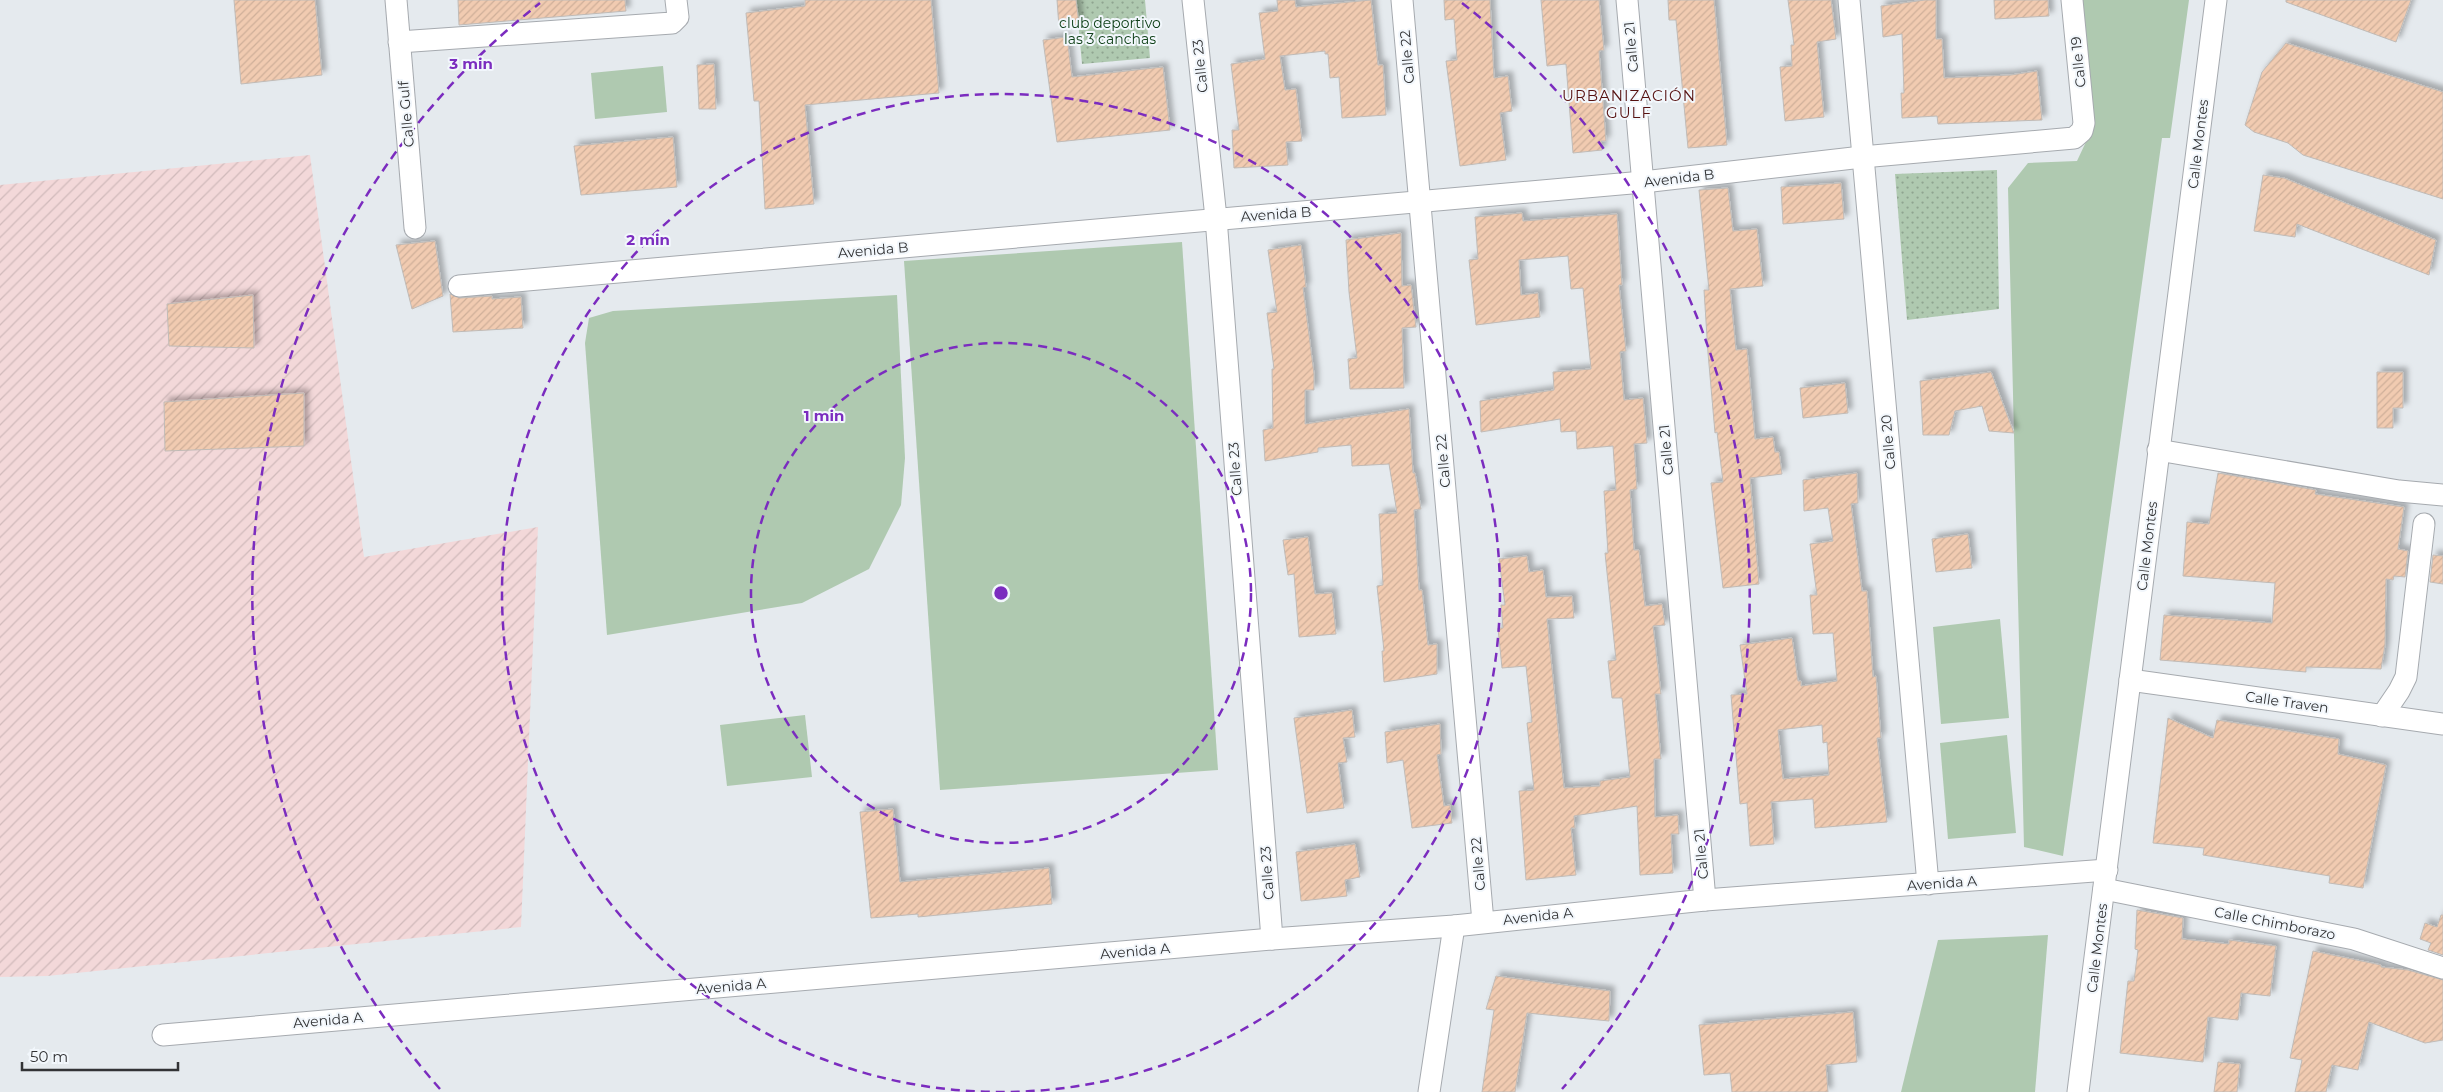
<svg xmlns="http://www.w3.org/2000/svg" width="2443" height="1092" viewBox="0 0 2443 1092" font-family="Montserrat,sans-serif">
<defs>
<pattern id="industrial-furrows" width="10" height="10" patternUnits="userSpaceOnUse" patternTransform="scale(1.25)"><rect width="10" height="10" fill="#f3d8d9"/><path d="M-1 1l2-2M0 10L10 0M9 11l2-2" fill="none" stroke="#d1babb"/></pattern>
<pattern id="park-dots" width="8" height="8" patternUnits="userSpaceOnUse" patternTransform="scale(1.25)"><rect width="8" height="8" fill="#afc9b0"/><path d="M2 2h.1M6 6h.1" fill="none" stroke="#8fa490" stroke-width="1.8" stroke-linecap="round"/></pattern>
<pattern id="building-hatch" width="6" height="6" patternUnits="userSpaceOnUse" patternTransform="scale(1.25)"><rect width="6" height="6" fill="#f1cbb1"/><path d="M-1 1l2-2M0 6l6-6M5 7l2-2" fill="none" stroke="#cfaf99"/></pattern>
<filter id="shadow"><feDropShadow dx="4.5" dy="-4.5" stdDeviation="2.5" flood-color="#0004"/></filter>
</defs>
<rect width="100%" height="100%" fill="#e5eaee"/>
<polygon fill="url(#industrial-furrows)" points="310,155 364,557 538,527 521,927 47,976 0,977 0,185"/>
<g fill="#afc9b0">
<polygon points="2082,0 2189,0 2170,138 2162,138 2063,856 2024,847 2008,188 2028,163 2077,161 2092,129"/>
<polygon points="663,66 667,112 595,119 591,73"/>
<polygon points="1182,242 1218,770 940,790 904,261"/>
<polygon points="897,295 905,458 901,505 869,569 802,603 607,635 585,343 589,318 613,311"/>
<polygon points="2000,619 2009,718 1941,724 1933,627"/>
<polygon points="805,715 812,777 727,786 720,725"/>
<polygon points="2007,735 2016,833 1948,839 1940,743"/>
<polygon points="2048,935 2035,1092 1901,1092 1938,940"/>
</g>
<g fill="url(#park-dots)">
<polygon points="1076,0 1145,0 1150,58 1082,64"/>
<polygon points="1997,170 1999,309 1907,320 1895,174"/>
</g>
<g fill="url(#building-hatch)" stroke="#c0bbb7" fill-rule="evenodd" filter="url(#shadow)">
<polygon points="234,0 315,0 322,75 241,84"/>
<polygon points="458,0 625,0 626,11 459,25"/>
<polygon points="805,0 931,0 939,93 805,105 814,204 765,209 759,101 754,101 746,13 805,6"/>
<polygon points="1057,0 1076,0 1079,24 1059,27"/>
<polygon points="1277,0 1295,0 1296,7 1371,0 1378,65 1383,65 1386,115 1342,118 1339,77 1330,78 1328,54 1325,54 1325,51 1280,56 1285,90 1296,89 1302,141 1286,142 1288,165 1234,168 1232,130 1239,130 1231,64 1265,59 1259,13 1278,11"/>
<polygon points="1444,0 1490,0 1494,78 1508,76 1512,111 1500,113 1506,160 1460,166 1446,61 1457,60 1454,19 1445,20"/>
<polygon points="1541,0 1599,0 1604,50 1599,51 1606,141 1601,141 1602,150 1573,153 1566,64 1547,66"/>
<polygon points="1668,0 1714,0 1727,145 1688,148 1676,20 1669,20"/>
<polygon points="1788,0 1831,0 1836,39 1817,42 1824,117 1785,121 1780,67 1792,66 1791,45 1794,45"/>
<polygon points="1925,0 1936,0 1936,39 1942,39 1944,78 2011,75 2037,71 2042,120 1938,124 1937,116 1902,118 1901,93 1904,93 1902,34 1883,37 1881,6"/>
<polygon points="1994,0 2048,0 2049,16 1995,19"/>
<polygon points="2286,0 2411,0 2396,42 2286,2"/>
<polygon points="1067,37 1072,77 1163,67 1170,130 1057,142 1043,40"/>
<polygon points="2286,43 2443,92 2443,199 2303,155 2288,143 2254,132 2245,125 2262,72"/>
<polygon points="714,64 716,109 699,109 697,65"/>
<polygon points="673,137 677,187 581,195 574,146"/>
<polygon points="2263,175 2284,178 2436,240 2429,275 2297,224 2295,237 2254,231"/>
<polygon points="1841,183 1844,219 1783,224 1781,187"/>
<polygon points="1728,188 1733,231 1757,229 1763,286 1730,289 1736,350 1747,349 1755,439 1773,437 1775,452 1779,452 1782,474 1750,478 1759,584 1723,588 1711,483 1723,482 1717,432 1715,433 1708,353 1704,290 1709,290 1699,190"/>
<polygon points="1522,213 1523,221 1617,214 1622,285 1619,285 1626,351 1620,352 1624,400 1643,398 1647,443 1634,444 1637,489 1630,490 1634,550 1639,550 1645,606 1662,604 1665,625 1653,626 1661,694 1655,694 1661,759 1654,759 1655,817 1678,815 1679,834 1671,834 1673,873 1640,875 1637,806 1574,816 1575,828 1571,828 1576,875 1526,880 1519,791 1534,790 1527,723 1532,722 1526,666 1502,668 1498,628 1503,628 1501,605 1505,605 1499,559 1527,556 1529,572 1543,570 1546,597 1572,596 1574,618 1547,619 1564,788 1600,786 1600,781 1630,777 1622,698 1612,698 1608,661 1616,660 1605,553 1608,553 1604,491 1616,490 1613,446 1577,449 1576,431 1561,432 1560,419 1481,432 1480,401 1554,390 1553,372 1591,369 1583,288 1571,289 1568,256 1519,260 1521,295 1538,293 1540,317 1476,325 1469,260 1478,259 1475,217"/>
<polygon points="1401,233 1402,286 1411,285 1416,327 1402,328 1404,388 1350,389 1348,359 1357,358 1349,292 1346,240"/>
<polygon points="435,241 443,296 412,309 396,245"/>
<polygon points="1301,245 1306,287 1303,288 1314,374 1314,390 1305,390 1305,424 1409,409 1413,473 1415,473 1421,509 1414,510 1419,590 1422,590 1428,645 1437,644 1437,674 1384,682 1382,651 1384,651 1377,586 1383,585 1379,514 1397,513 1389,464 1352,466 1351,445 1318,448 1318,452 1265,461 1263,430 1273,428 1272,369 1274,369 1267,313 1277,312 1268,250"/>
<polygon points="450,294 460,298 492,296 492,299 521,297 523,328 453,332"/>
<polygon points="253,295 254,348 169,346 167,304"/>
<polygon points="1991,372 2014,433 1989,431 1982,406 1955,411 1949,435 1923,435 1920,381"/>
<polygon points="2377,372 2403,372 2403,408 2393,408 2393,428 2377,428"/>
<polygon points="1845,383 1848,413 1803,418 1800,388"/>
<polygon points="304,393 304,446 165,451 164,402"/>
<path d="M1857,473L1858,503L1851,504L1862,591H1867L1873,677L1876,676L1881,738H1877L1887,822L1815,828L1813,799L1771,802L1774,844L1750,846L1747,803L1740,804L1731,695L1747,694L1740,645L1792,638L1798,681H1801V686L1837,681L1833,633L1813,634L1810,595H1817L1810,544L1833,541L1828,508L1804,511L1803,480ZM1822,725L1823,743L1827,742L1829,775L1783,779L1778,730Z"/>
<polygon points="2218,473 2316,490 2315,494 2404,507 2398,549 2408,551 2405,577 2394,576 2393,580 2386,579 2385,645 2381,669 2306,667 2306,672 2160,660 2164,615 2272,623 2275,583 2183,576 2187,522 2209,524"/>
<polygon points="1968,534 1972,568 1936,572 1932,539"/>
<polygon points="1308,537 1315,594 1332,593 1336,634 1299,637 1294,574 1288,575 1283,540"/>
<polygon points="2433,555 2443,556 2443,584 2430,582"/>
<polygon points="1352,710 1355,737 1343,738 1347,762 1338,763 1344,808 1307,813 1294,718"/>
<polygon points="2168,718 2213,738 2217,720 2339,739 2338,754 2386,765 2363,888 2329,883 2330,876 2203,855 2204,848 2153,843"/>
<polygon points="1440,724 1441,754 1437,755 1444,806 1450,805 1452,823 1412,828 1403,760 1387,763 1385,732"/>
<polygon points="893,809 900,882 1049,868 1052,904 918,917 918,914 871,918 860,812"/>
<polygon points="1355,844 1360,877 1345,880 1347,896 1301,901 1296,852"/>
<polygon points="2137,910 2183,918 2182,939 2229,944 2229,940 2276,946 2270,996 2241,993 2238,1020 2208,1017 2203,1062 2120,1053 2128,981 2134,981 2138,950 2135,949"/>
<polygon points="2441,915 2443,915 2443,955 2428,950 2431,943 2420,939 2425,923 2437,927"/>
<polygon points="2313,951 2381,965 2381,967 2408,970 2443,980 2443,1040 2425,1043 2369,1022 2358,1070 2332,1065 2326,1092 2295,1092 2302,1060 2290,1058"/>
<polygon points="1496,976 1610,991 1609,1021 1527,1013 1515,1092 1482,1092 1494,1010 1486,1009"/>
<polygon points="1853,1012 1857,1062 1826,1065 1828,1092 1732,1092 1730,1073 1704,1075 1699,1025"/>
<polygon points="2218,1062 2240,1064 2237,1092 2214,1092"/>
</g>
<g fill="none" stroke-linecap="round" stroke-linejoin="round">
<g stroke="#a6aaaf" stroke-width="23">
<g id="street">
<polyline points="396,0 415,228"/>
<polyline points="1193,0 1216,218 1272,939"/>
<polyline points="1402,0 1483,922"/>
<polyline points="1627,0 1705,900"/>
<polyline points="1849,0 1928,884"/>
<polyline points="399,42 672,23 678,17 676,0"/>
<polyline points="459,286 1643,182 1862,157 2074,138 2082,131 2084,123 2072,0"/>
<polyline points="2158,450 2399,491 2443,495"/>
<polyline points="2130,680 2443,724"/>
<polyline points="2382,716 2399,691 2406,677 2424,524"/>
<polyline points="2104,889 2354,939 2443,968"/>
<polyline points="163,1035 1272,939 1454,926 1705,900 2107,870"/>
<polyline points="1429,1092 1454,926"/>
<polyline points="2078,1092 2216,0"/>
</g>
</g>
<use href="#street" stroke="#fff" stroke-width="21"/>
</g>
<g fill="none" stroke="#7b2cbf" stroke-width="2.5" stroke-dasharray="9 6">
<circle cx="1001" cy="593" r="250"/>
<circle cx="1001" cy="593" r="499"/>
<path d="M440 1089A749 749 0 0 1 540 3M1462 3A749 749 0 0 1 1562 1089"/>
</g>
<g text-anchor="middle" stroke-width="4" stroke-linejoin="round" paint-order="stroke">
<g font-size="14" fill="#104119" stroke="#f2f7fc">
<text x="1110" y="28">club deportivo<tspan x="1110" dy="16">las 3 canchas</tspan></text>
</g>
<g font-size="14" fill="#323335" stroke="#f2f7fc">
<text transform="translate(1631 47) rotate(-95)" y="5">Calle 21</text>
<text transform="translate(1407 57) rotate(-95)" y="5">Calle 22</text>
<text transform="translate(2078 62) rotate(-96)" y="5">Calle 19</text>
<text transform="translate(1200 66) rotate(-96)" y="5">Calle 23</text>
<text transform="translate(406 114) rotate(-95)" y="5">Calle Gulf</text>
<text transform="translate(2198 144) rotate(-83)" y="5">Calle Montes</text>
<text transform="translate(1679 178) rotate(-7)" y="5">Avenida B</text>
<text transform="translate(1276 214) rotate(-4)" y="5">Avenida B</text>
<text transform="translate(873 250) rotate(-5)" y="5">Avenida B</text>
<text transform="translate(1888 442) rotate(-95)" y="5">Calle 20</text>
<text transform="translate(1666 450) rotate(-95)" y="5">Calle 21</text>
<text transform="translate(1443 461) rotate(-95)" y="5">Calle 22</text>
<text transform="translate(1235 469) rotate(-94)" y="5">Calle 23</text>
<text transform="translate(2147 546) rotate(-83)" y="5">Calle Montes</text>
<text transform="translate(2287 702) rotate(8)" y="5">Calle Traven</text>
<text transform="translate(1701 854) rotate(-95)" y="5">Calle 21</text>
<text transform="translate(1478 864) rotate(-95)" y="5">Calle 22</text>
<text transform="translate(1267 873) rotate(-94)" y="5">Calle 23</text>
<text transform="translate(1942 883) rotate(-4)" y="5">Avenida A</text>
<text transform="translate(1538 916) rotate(-6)" y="5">Avenida A</text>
<text transform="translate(2275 923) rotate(11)" y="5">Calle Chimborazo</text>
<text transform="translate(2097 948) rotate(-83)" y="5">Calle Montes</text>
<text transform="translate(1135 951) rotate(-5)" y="5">Avenida A</text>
<text transform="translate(731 986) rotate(-5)" y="5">Avenida A</text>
<text transform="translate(328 1020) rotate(-5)" y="5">Avenida A</text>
</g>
<g font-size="15" letter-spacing="1" fill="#561110" stroke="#f2f7fc">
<text x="1629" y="101">URBANIZACIÓN<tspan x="1629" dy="17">GULF</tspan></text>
</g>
</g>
<circle cx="1001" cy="593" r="8" fill="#7b2cbf" stroke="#f2f7fc" stroke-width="2.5"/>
<g font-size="15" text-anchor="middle" font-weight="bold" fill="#7b2cbf" stroke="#f2f7fc" stroke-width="4" stroke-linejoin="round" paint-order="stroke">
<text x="471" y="69">3 min</text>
<text x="648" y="245">2 min</text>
<text x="824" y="421">1 min</text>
</g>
<path d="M22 1062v8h156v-8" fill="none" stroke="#323335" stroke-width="2.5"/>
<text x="30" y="1062" font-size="15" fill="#323335" stroke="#f2f7fc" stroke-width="4" paint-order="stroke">50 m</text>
</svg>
